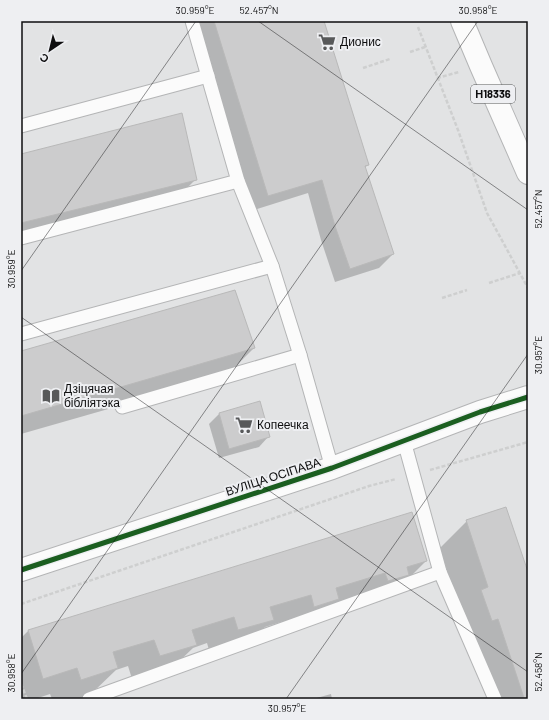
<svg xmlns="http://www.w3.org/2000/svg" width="549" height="720" viewBox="0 0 549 720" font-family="Barlow,sans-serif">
<rect width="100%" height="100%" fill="#e2e3e4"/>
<g fill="#0003">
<polygon points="195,21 323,21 368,165 364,168 393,254 379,268 335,282 321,240 308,193 254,210"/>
<polygon points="21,155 196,179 169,206 21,243"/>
<polygon points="254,348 227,375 21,434 21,352"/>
<polygon points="219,414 269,436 259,447 219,458 209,424"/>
<polygon points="467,521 528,575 528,699 487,699 489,697 472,645 465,647 455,618 460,612 440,548"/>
<polygon points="426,561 399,588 393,590 381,601 361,607 328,608 311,626 287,633 284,621 265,627 246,646 211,657 207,643 193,648 169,671 133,682 128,666 116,670 90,695 77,699 52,699 50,694 35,699 21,699 21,638 28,631"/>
<polygon points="331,694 332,699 313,699"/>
</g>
<g fill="#cccccd" stroke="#b9b9b9">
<polygon points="214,21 324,21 369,165 365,166 394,254 350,269 335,226 322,180 268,196"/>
<polygon points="182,113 197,180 21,223 21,154"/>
<polygon points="235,290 255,348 21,416 21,351"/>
<polygon points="260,401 270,437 229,449 219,413"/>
<polygon points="506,507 528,572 528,698 524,698 498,619 492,621 481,590 488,587 466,520"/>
<polygon points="412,512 427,561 407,567 409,575 388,581 385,573 336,588 339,599 314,607 311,595 270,607 274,620 238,630 234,617 192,630 197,645 160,656 154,640 113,652 118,668 81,680 77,668 43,679 28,630"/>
</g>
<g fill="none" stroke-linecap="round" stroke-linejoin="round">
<g stroke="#b4b5b6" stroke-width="15">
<g id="lane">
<polyline points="192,21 238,181 272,266 300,355 332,468"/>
<polyline points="21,126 208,76"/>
<polyline points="21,238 238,181"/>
<polyline points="21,334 272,266"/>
<polyline points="122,407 300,355"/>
<polyline points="440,572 495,699"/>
<polyline points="89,699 440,572 404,441"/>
</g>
</g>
<g stroke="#b4b5b6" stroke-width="24">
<polyline id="street" points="21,570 332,468 480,412 528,397"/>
</g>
<g stroke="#b4b5b6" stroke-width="24">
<polyline id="primary" points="462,21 481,66 528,173"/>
</g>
<g stroke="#cecfcf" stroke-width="2.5" stroke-dasharray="4 2" stroke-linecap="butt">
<polyline points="418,27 458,130 487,213 528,288"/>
<polyline points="410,52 425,47"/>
<polyline points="363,68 390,59"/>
<polyline points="437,78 459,72"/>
<polyline points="489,283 520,273"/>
<polyline points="442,298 467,290"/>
<polyline points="430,470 528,442"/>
<polyline points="21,604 369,486 396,479"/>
<polyline points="21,684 27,699"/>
</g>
<use href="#lane" stroke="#fbfbfb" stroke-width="13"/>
<use href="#street" stroke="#fbfbfb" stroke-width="22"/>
<use href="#primary" stroke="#fbfbfb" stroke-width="22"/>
<g stroke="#eeeff2" stroke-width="8">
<polyline id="cycleway" points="21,570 332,468 480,412 528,397"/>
</g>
<use href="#cycleway" stroke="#1b5e20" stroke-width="5"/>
</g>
<path fill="none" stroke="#0e0e0f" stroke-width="1" stroke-opacity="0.45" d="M258,21L528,210M21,271L196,21M21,317L528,672M21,674L478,21M286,699L528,354"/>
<defs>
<g id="supermarket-bare" transform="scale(1.38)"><path d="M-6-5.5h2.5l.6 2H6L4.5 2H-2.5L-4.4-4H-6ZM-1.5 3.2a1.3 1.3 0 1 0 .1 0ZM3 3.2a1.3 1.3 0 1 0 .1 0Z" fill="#58595a" stroke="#eeeff2" stroke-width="2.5" paint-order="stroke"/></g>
<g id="library-bare" transform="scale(1.38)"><path d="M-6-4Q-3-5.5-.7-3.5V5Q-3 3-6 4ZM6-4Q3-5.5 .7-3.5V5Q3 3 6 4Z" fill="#58595a" stroke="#eeeff2" stroke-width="2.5" paint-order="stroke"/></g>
</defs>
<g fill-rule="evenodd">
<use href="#supermarket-bare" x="327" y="42"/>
<use href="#library-bare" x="51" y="396"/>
<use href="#supermarket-bare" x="244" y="425"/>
</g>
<g text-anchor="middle" stroke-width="4" stroke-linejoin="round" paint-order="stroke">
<rect fill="#eeeff2" stroke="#515253" stroke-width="1" x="471" y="85" width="44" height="18" rx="3"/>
<g font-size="11" font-weight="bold" fill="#0e0e0f">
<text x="493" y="98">Н18336</text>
</g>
<g font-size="12" fill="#0e0e0f" stroke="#eeeff2" text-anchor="start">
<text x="340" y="46">Дионис</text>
<text x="64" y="393">Дзіцячая<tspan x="64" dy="14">бібліятэка</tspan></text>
<text x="257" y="429">Копеечка</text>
</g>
<g font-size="12" fill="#0e0e0f" stroke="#eeeff2">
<text transform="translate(273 477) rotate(-18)" y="4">ВУЛІЦА ОСІПАВА</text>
</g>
</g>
<rect width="549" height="720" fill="none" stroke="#eeeff2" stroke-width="44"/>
<g transform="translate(50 50) rotate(215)" stroke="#eeeff2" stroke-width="3" paint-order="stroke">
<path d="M0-3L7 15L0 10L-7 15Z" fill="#0e0e0f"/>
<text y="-6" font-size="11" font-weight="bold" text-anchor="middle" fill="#0e0e0f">С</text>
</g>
<rect x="22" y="22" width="505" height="676" fill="none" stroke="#0e0e0f" stroke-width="1.5"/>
<g font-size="10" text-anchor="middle" fill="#0e0e0f">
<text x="195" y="14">30.959°E</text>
<text x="259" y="14">52.457°N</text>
<text x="478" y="14">30.958°E</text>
<text transform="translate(538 209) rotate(-90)" y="4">52.457°N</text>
<text transform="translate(11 269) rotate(-90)" y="4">30.959°E</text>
<text transform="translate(538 355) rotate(-90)" y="4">30.957°E</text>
<text transform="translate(538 672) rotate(-90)" y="4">52.458°N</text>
<text transform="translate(11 673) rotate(-90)" y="4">30.958°E</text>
<text x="287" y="712">30.957°E</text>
</g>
</svg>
